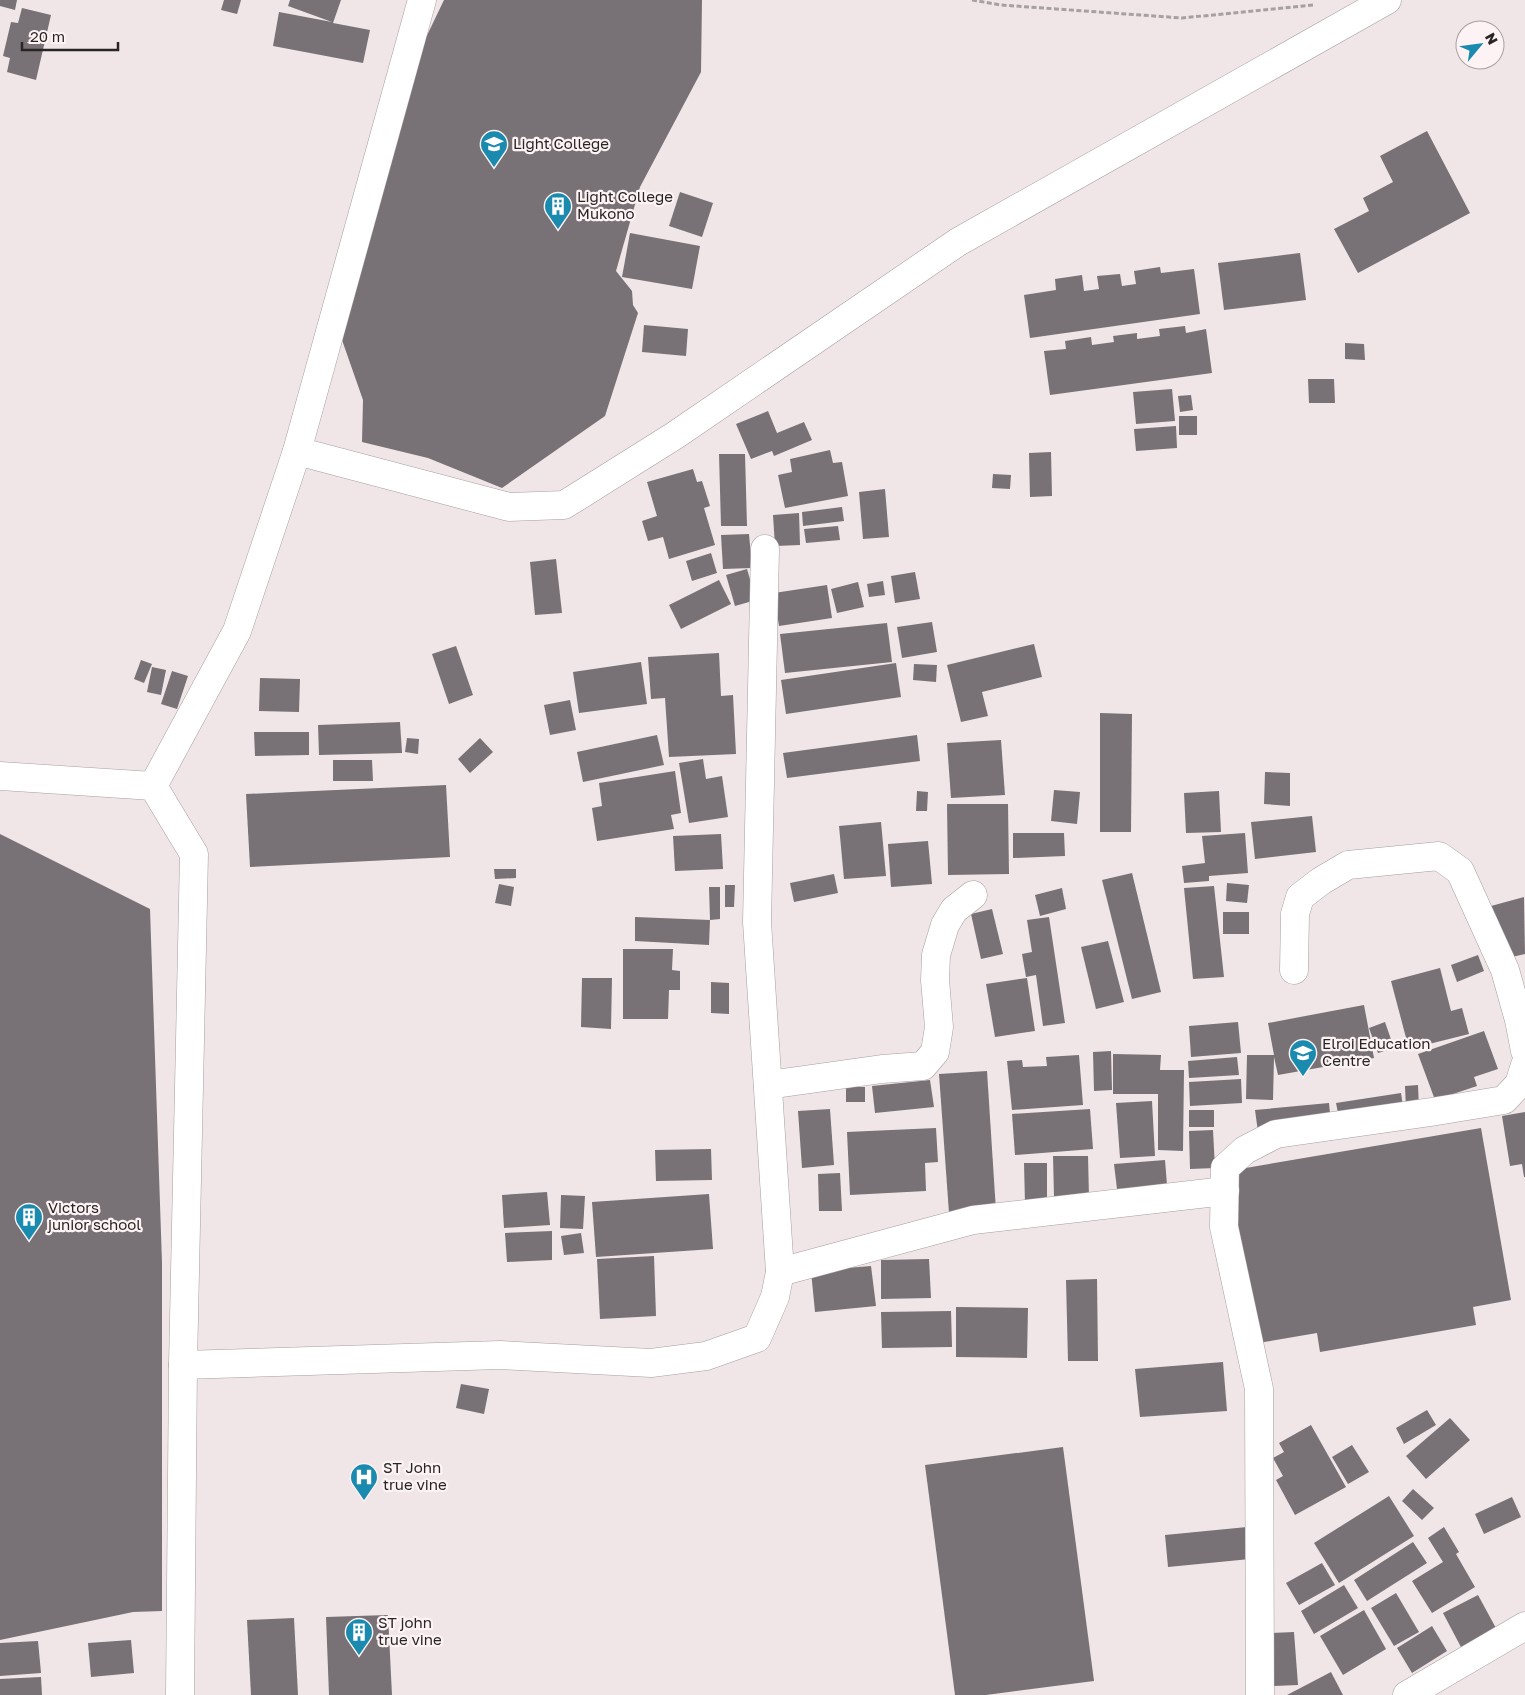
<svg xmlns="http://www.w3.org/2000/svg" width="1525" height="1695" viewBox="0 0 1525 1695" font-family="'Golos Text',sans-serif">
<rect width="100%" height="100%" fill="#f0e6e7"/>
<g fill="#787175">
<polygon points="0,0 17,0 15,10 0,6"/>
<polygon points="224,0 241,0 237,14 221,10"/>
<polygon points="290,0 341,0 333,23 370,30 363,63 273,46 279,12 332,22 288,6"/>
<polygon points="444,0 702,0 701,72 640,187 616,271 632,291 633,305 638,313 605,416 502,488 428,458 362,442 363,400 342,340 408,75"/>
<polygon points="22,8 51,15 36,80 7,72 10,58 3,56 11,22 18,23"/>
<polygon points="1427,131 1470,213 1358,273 1334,229 1369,211 1363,198 1393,182 1380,156"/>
<polygon points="680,192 713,203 702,237 669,226"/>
<polygon points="630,233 700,246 692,289 622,277"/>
<polygon points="1300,253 1306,300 1224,310 1218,263"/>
<polygon points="1160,267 1161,273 1194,269 1200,314 1030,338 1024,295 1056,290 1055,279 1082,275 1084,291 1099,289 1097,276 1120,274 1122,286 1136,284 1134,271"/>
<polygon points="644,325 688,329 686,356 642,352"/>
<polygon points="1185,326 1186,333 1206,329 1212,373 1050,395 1044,351 1066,349 1065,341 1091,337 1092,345 1114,342 1113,336 1137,333 1137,339 1160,336 1159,329"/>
<polygon points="1345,343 1364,344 1365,360 1345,359"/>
<polygon points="1308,379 1334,379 1335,403 1309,403"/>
<polygon points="1172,389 1175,421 1136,424 1133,392"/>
<polygon points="1191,395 1193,410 1180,412 1178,396"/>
<polygon points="768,411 777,433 804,422 812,440 774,456 772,451 751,459 736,424"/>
<rect x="1179" y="416" width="18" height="19"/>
<polygon points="1176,426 1177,448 1136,451 1134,429"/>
<polygon points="830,450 833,463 842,462 848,496 785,508 778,475 792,472 790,459"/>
<polygon points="1051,452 1052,496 1030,497 1029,453"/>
<polygon points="719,454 745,454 747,526 721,526"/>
<polygon points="693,469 697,482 702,481 710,506 704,508 715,545 669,559 663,537 648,541 642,521 657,516 647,482"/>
<polygon points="993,474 1011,475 1010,489 992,488"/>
<polygon points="885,489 889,537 863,539 859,492"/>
<polygon points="842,507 844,521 803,526 802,512"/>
<polygon points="799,513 800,545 775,546 773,515"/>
<polygon points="838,526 840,540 806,543 804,529"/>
<polygon points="749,534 752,568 723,569 721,535"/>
<polygon points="711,553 717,573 692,581 686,561"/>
<polygon points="556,559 562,613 535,615 530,562"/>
<polygon points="747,569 756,600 735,606 726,575"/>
<polygon points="915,572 920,599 895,603 891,576"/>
<polygon points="719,580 731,604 681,629 669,605"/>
<polygon points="883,581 885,595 869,597 867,584"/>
<polygon points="858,582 864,607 837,613 831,589"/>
<polygon points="827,585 832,618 779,626 774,593"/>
<polygon points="932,622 937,652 902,658 897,627"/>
<polygon points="887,623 892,662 785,673 780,634"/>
<polygon points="1034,644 1042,677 982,692 988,716 961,722 947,665"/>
<polygon points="456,646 473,695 449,704 432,654"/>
<polygon points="719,653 721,696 733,695 736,754 669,757 665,698 651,699 648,657"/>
<polygon points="141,660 152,664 144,683 134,679"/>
<polygon points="641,662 647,704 579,713 573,672"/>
<polygon points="896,663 901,697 786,714 781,680"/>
<polygon points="914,664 937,665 936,682 913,680"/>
<polygon points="152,667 166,670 161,695 147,692"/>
<polygon points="172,671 188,676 177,709 161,704"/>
<polygon points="260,678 300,679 299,712 259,711"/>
<polygon points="570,700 576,730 550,735 544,705"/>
<polygon points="1100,713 1132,714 1131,832 1100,832"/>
<polygon points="400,722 402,753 319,755 318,725"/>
<polygon points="254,732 309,732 309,755 255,756"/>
<polygon points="657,735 664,765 583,782 577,752"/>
<polygon points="917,735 920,761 787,778 783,753"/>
<polygon points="407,738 419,739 418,754 405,752"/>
<polygon points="480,738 493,752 470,773 458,759"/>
<polygon points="1001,740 1005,795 951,798 947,743"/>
<polygon points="703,759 706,779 722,776 728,817 689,823 679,763"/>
<polygon points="333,760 372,760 373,781 333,781"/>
<polygon points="675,771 681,813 671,815 674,829 597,841 592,808 602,806 599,783"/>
<polygon points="1265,772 1290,773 1290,806 1264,804"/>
<polygon points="446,785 450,857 250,867 246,794"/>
<polygon points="1054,790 1080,792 1077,824 1051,821"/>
<polygon points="917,791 928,792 927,811 916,811"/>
<polygon points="1219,791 1221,832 1186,833 1184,793"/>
<polygon points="947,804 1008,804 1009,874 948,875"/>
<polygon points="1312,816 1316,852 1255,859 1251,822"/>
<polygon points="881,822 886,876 844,879 839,826"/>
<polygon points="1013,833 1064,833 1065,856 1013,858"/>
<polygon points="1245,833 1248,873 1209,876 1209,881 1184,883 1182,866 1205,863 1202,836"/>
<polygon points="0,834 150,909 162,1263 162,1611 133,1612 0,1640"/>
<polygon points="721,834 723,869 675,871 673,836"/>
<polygon points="928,841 932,884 891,887 888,844"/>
<polygon points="494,869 516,869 516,878 495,879"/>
<polygon points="1132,873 1161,992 1132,999 1102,880"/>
<polygon points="834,874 838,893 794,902 790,883"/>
<polygon points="1227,883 1249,885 1247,903 1226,901"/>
<polygon points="499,884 514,887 511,906 495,903"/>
<polygon points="725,885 735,885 734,907 725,907"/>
<polygon points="1214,886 1224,977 1193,979 1184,888"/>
<polygon points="709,887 720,887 720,919 710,920"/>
<polygon points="1062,888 1066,909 1040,916 1035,895"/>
<polygon points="1524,897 1525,954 1503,959 1491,906"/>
<polygon points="992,909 1003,954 981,959 971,914"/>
<rect x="1223" y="912" width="26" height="22"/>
<polygon points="635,917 710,920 709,945 635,941"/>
<polygon points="1049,917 1065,1023 1043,1026 1036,975 1026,977 1022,954 1032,952 1027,920"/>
<polygon points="1108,941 1124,1002 1096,1009 1081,947"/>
<polygon points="623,949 673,949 672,970 680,971 680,990 669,990 668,1019 623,1019"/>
<polygon points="1478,955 1484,971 1457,982 1451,965"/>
<polygon points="1440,968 1451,1011 1462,1008 1469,1034 1409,1049 1391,981"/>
<polygon points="582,978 612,978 611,1029 581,1027"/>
<polygon points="1027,978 1035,1031 995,1037 986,984"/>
<polygon points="711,982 729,983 729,1014 711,1013"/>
<polygon points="1364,1005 1374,1058 1278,1075 1274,1057 1273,1100 1246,1099 1247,1055 1274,1055 1268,1023"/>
<polygon points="1238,1022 1241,1053 1191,1057 1189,1026"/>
<polygon points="1385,1022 1394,1048 1378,1053 1369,1028"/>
<polygon points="1484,1031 1498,1069 1474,1077 1477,1086 1435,1100 1418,1054"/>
<polygon points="1111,1051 1112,1090 1094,1091 1093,1052"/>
<polygon points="1113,1054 1161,1055 1160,1070 1184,1070 1183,1151 1158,1150 1158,1094 1113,1094"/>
<polygon points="1079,1055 1083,1105 1012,1110 1007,1061 1022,1060 1023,1067 1047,1066 1046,1057"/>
<polygon points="1237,1057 1239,1075 1189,1078 1188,1061"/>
<polygon points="987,1071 996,1211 949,1213 939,1074"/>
<polygon points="1241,1079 1242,1103 1190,1106 1189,1082"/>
<polygon points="930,1080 934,1107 875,1113 872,1086"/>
<polygon points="1418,1085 1419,1109 1406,1109 1405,1086"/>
<rect x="846" y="1087" width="19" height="15"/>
<polygon points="1401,1093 1404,1113 1340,1123 1336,1103"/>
<polygon points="1152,1101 1155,1156 1120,1158 1116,1103"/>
<polygon points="1329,1103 1331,1125 1258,1132 1255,1110"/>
<polygon points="830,1109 834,1165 802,1168 798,1111"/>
<polygon points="1090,1109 1093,1149 1015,1155 1012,1114"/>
<rect x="1189" y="1110" width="25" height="17"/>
<polygon points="1525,1112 1525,1177 1524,1177 1522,1164 1510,1166 1502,1116"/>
<polygon points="936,1128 938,1162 925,1163 926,1191 850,1195 847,1132"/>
<polygon points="1481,1128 1511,1300 1473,1307 1476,1325 1320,1352 1317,1333 1258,1343 1228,1171"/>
<polygon points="1213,1130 1215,1168 1190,1169 1189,1131"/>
<polygon points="711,1149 712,1180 656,1181 655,1150"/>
<polygon points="1053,1156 1088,1156 1089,1197 1054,1197"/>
<polygon points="1165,1160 1167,1185 1117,1189 1114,1164"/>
<polygon points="1024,1163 1047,1163 1047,1204 1025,1204"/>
<polygon points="840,1173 842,1211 819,1211 818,1174"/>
<polygon points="547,1192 550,1225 504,1228 502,1195"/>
<polygon points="709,1194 713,1249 596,1257 592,1202"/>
<polygon points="561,1195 585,1196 583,1229 560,1228"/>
<polygon points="552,1231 552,1260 507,1262 505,1233"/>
<polygon points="581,1233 584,1253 564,1255 561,1236"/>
<polygon points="654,1256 656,1316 600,1319 597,1259"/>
<polygon points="929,1259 931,1298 881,1299 881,1260"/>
<polygon points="871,1266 876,1306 815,1312 811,1271"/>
<polygon points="1097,1279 1098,1361 1068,1361 1066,1280"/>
<polygon points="956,1307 1028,1308 1027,1358 956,1357"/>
<polygon points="951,1311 952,1347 882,1348 881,1312"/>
<polygon points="1223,1362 1227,1411 1140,1417 1135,1369"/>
<polygon points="461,1384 489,1389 484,1414 456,1408"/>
<polygon points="1427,1410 1436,1425 1404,1444 1396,1428"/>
<polygon points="1450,1418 1470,1440 1426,1479 1406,1456"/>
<polygon points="1311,1425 1346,1487 1295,1515 1276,1480 1283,1476 1273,1458 1284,1452 1279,1443"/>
<polygon points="1352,1445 1369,1472 1348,1484 1332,1457"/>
<polygon points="1063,1447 1094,1681 986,1695 955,1695 925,1465"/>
<polygon points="1413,1489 1434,1508 1422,1520 1402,1501"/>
<polygon points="1389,1496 1414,1536 1339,1583 1314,1543"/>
<polygon points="1512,1497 1521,1517 1484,1534 1475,1514"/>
<polygon points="1247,1527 1250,1559 1168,1567 1165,1535"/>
<polygon points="1444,1527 1459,1552 1456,1554 1475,1587 1432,1613 1412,1581 1443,1562 1428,1538"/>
<polygon points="1413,1542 1427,1563 1367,1601 1354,1580"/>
<polygon points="1322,1563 1335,1585 1299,1605 1286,1583"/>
<polygon points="1344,1585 1358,1608 1314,1634 1301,1611"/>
<polygon points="1396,1593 1419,1632 1394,1646 1371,1608"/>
<polygon points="1478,1595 1497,1630 1462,1649 1443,1613"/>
<polygon points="1364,1610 1386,1649 1343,1675 1320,1636"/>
<polygon points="388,1615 392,1695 329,1695 326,1617"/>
<polygon points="294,1618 298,1695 251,1695 247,1620"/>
<polygon points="1432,1626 1447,1651 1412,1673 1397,1648"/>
<polygon points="1294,1632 1298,1685 1274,1686 1271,1633"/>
<polygon points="131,1640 134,1673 91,1677 88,1643"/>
<polygon points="38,1641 41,1673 0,1676 0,1643"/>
<polygon points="1331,1672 1343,1695 1287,1695"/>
<polygon points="41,1677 42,1695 0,1695 0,1679"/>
</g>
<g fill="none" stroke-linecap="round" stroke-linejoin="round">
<g stroke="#a79e9f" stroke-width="29">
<g id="minor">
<polyline points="297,451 509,507 564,505 674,436 958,242 1387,0"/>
<polyline points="0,776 153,786"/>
<polyline points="1294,970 1295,914 1300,897 1321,881 1348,865 1439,856 1460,871 1505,970 1519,1020 1525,1051"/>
<polyline points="768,1085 882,1069 923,1066 935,1052 939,1027 935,980 936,955 945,925 954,910 973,895"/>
<polyline points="780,1272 973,1220 1225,1191"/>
<polyline points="183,1365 500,1355 651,1363 706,1356 757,1338 775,1297 780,1272 757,922 765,549"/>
<polyline points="180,1695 183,1365 194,854 153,786 237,631 297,451 422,0"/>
<polyline points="1260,1695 1259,1389 1224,1227 1225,1168 1245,1150 1276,1134 1431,1112 1504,1100 1519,1084 1525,1065"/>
<polyline points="1407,1695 1525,1626"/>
</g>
</g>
<polyline stroke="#a7a0a1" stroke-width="3" stroke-dasharray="5 2.5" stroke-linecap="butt" points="972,0 1001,5 1182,18 1314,5"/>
<use href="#minor" stroke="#fff" stroke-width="28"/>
</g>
<defs>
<g id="school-pin" transform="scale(1.4375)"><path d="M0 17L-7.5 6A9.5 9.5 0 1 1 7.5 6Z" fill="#1a8aaf" stroke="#fdf3f5"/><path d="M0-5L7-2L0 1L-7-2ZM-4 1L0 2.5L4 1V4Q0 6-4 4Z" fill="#fff"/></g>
<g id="building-pin" transform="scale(1.4375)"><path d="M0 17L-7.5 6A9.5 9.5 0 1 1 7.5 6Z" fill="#1a8aaf" stroke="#fdf3f5"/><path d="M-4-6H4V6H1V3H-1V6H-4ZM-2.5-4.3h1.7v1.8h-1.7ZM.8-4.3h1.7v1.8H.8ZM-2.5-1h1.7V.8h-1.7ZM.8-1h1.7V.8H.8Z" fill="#fff"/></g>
<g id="hospital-pin" transform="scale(1.4375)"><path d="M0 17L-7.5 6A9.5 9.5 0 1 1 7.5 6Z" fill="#1a8aaf" stroke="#fdf3f5"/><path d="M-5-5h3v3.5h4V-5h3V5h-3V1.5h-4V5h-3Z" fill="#fff"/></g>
</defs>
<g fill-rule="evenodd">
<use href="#school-pin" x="494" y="144"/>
<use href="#building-pin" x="558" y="206"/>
<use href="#school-pin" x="1303" y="1053"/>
<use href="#building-pin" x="29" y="1217"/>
<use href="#hospital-pin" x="364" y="1477"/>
<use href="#building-pin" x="359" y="1632"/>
</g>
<g text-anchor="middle" stroke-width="4.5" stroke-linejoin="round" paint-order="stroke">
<g font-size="15" fill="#282525" stroke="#fdf3f5" text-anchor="start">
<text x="513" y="149">Light College</text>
<text x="577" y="202">Light College<tspan x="577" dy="17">Mukono</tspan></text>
<text x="1322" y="1049">Elroi Education<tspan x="1322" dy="17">Centre</tspan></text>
<text x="48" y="1213">Victors<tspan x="48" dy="17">junior school</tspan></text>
<text x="383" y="1473">ST John<tspan x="383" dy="17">true vine</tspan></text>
<text x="378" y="1628">ST john<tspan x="378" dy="17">true vine</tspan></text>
</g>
</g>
<g transform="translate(1480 45) rotate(61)"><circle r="24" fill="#fdf3f5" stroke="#a8a1a2"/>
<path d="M0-4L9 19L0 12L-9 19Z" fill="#1a8aaf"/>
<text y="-8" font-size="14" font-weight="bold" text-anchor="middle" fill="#282525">N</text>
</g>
<path d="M22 42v8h96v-8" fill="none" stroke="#282525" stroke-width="2.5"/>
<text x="30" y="42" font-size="15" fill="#282525" stroke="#fdf3f5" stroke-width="4" paint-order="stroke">20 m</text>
</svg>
